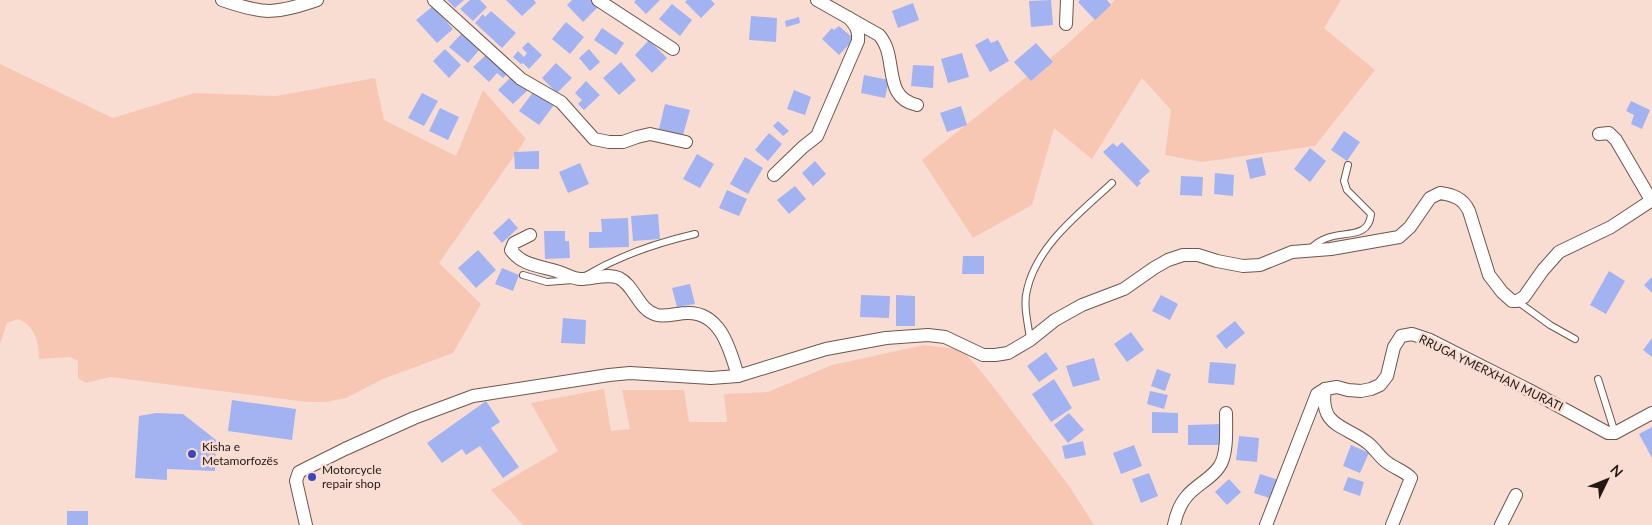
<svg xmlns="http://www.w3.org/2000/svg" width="1652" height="525" viewBox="0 0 1652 525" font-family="Lato,sans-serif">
<rect width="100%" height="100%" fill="#f9ddd3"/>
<g fill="#f8c7b4">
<polygon points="1115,0 1341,0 1324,28 1375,70 1315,146 1202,162 1165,155 1171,110 1142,78 1092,159 1054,128 1032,205 973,238 922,160 1064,47"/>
<path d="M0,64L113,118L194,93L276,96L375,78L384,120L456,156L483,90L526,139L439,263L481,304L453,353L383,379L346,398L325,402H307L110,377L86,383L78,378V361L70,357L39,359C39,342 35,326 18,319L7,323L0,344Z"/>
<polygon points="924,345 955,349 964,352 985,376 1069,486 1094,525 523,525 491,490 558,451 531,403 604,389 611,431 630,429 622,390 684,390 689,422 727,422 724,394 768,392 832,365"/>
</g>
<g fill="#a3b3f2">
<polygon points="447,0 464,0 455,8"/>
<polygon points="470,0 480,0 487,7 473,21 460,9"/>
<polygon points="506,0 534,0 536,3 522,16"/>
<polygon points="572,0 591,0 598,7 583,22 567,5"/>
<polygon points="636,0 660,0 646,14 634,2"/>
<polygon points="687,0 711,0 715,4 701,18 685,2"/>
<polygon points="1051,0 1053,25 1031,27 1029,1"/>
<polygon points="1080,0 1107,0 1111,5 1095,20 1078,2"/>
<polygon points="913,3 919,20 898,28 892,11"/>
<polygon points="672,4 692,20 680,36 659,19"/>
<polygon points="433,6 453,29 437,43 416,20"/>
<polygon points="491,11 516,33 502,48 475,23 483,14 485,17"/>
<polygon points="751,16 777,18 776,42 749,40"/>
<polygon points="799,17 800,23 786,27 785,21"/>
<polygon points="566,22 584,37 570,54 552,39"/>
<polygon points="839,26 854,39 839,55 822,39 832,28 834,30"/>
<polygon points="602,28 624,43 616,55 594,40"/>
<polygon points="462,33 480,49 468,63 449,47"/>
<polygon points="988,38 991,43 998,40 1009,61 990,72 975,45"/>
<polygon points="649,40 667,58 652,73 635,55"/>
<polygon points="528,42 542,55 529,69 523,63 521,64 513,57 518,51 524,57 527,53 522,48"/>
<polygon points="1036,43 1053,62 1031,81 1014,62"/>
<polygon points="445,49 461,65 449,78 433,61"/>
<polygon points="589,49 600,62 590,71 579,58"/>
<polygon points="962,53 969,77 948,83 941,59"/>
<polygon points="487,54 507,74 503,78 497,73 489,82 473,67"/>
<polygon points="621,62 636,80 619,95 603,78"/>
<polygon points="556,63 572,78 557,93 542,78"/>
<polygon points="913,65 934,66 933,88 911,86"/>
<polygon points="514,74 529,89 513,104 498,90"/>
<polygon points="864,75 889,80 885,98 861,93"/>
<polygon points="586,81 600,95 584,110 578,104 582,100 575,93"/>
<polygon points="794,90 811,97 805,115 787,109"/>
<polygon points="534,91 554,105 539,125 519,111"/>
<polygon points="422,93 438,101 424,126 408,118"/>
<polygon points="1631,101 1650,110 1642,129 1631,124 1634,115 1626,111"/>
<polygon points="665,104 690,110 683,135 659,129"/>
<polygon points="961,106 967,125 947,132 940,113"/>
<polygon points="440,108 459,117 448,140 429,131"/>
<polygon points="778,121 789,131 783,136 773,126"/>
<polygon points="1344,131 1360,142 1347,161 1331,150"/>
<polygon points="769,133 782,144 768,161 755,150"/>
<polygon points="1122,142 1150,171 1139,181 1141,183 1137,187 1103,152 1113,143 1117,147"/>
<polygon points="1310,148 1326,161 1310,182 1294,169"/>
<polygon points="539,151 539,169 515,169 514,152"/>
<polygon points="697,154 714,164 700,188 683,179"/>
<polygon points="745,157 763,168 748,194 730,184"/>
<polygon points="1262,157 1266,175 1250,179 1246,160"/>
<polygon points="815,161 826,174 813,186 802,173"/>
<polygon points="580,163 589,184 568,193 559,172"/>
<polygon points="1215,173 1234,175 1233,196 1214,194"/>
<polygon points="1181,176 1203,177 1202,196 1180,195"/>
<polygon points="795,186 806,199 789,214 777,200"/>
<polygon points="727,190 747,199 739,216 719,208"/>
<polygon points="658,214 660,239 633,241 631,216"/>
<polygon points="509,218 518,228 502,243 493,233"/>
<polygon points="628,218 629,247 589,248 589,232 602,232 601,219"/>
<polygon points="544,231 565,231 565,241 569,241 570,258 545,259"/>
<polygon points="478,250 496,270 476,288 458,268"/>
<polygon points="963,256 984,256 984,274 962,274"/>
<polygon points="502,268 519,275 513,291 495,284"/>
<polygon points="1609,271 1625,281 1606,314 1590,305"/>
<polygon points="1652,277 1652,293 1644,285"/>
<polygon points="690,284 695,304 677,307 672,288"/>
<polygon points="861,295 890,296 889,318 860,317"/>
<polygon points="896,295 915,296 915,326 896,326"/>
<polygon points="1161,295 1178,304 1170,320 1152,311"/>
<polygon points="563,318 586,320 585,344 561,343"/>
<polygon points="1235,321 1245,333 1226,349 1216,336"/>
<polygon points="1131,332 1144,350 1127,362 1114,344"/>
<polygon points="1652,338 1652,357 1643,350"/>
<polygon points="1046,352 1058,369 1039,382 1027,366"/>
<polygon points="1094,358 1100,380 1073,387 1066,366"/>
<polygon points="1210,362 1236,364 1234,385 1208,383"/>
<polygon points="1157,369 1171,374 1165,391 1151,386"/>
<polygon points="1054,379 1072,408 1051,422 1032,394"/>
<polygon points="1150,391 1168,395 1164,409 1147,404"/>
<polygon points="232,400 296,409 292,440 228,431"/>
<polygon points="486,401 500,422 491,428 519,467 503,478 480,446 466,455 462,449 442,463 427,443"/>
<polygon points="1152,412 1178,413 1178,433 1152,433"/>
<polygon points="156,413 183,414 216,440 215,471 167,469 167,480 135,478 139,416"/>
<polygon points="1069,413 1084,430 1068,443 1054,425"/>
<polygon points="1222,424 1222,445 1188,445 1188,425"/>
<polygon points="1652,427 1652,458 1639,434"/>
<polygon points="1239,436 1259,438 1257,462 1236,460"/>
<polygon points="1083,441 1086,455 1065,459 1062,446"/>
<polygon points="1134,445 1142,466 1121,474 1113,453"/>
<polygon points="1351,445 1369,453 1360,473 1343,466"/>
<polygon points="1149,473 1158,496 1141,503 1132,479"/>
<polygon points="1260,474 1279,480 1272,499 1254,493"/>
<polygon points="1348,477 1364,482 1360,496 1343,490"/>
<polygon points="1229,479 1241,492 1227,505 1215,492"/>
<rect x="67" y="511" width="21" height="14"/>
</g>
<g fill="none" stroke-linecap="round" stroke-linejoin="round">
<g stroke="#6d564e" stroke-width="8">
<g id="lane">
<path d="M1310,249C1315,244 1321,240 1327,238C1344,231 1369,239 1371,214L1347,190L1344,181L1348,165"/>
<polyline points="523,275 547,282 573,280"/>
<path d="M587,275C621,255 656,243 695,234"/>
<polyline points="1517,301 1550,325 1575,339"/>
<path d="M1030,339C1028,323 1023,305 1027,290C1037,245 1080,213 1112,183"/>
<polyline points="1598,379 1615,433"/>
</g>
</g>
<g stroke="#6d564e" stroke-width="14">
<g id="street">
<path d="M222,0C265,15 275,14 317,0"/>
<polyline points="434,0 521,79 561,102 594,139 609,142 623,142 637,137 650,134 686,142"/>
<polyline points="598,0 673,49"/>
<path d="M817,0L879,35C899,57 881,97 917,105"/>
<polyline points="1066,24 1067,0"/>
<polyline points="1599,134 1609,133 1616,140 1651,200"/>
<path d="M774,175L803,147L817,136L858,41C859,30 856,26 849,18"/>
<path d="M530,235L514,243L511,250C522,266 542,266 559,272C566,274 573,279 581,279C592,279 608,273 619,278C635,286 638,310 657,315C666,317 678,313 687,313C721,312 730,350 738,376"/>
<path d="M1325,389C1319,428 1346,425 1369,444C1376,450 1381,459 1388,463C1396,469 1405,471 1411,478L1392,525"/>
<path d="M306,525L296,481L299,472L345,449L414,418L473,396L609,375L630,373L711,378L738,376L826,349L886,338L928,335L945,337L983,355H995L1008,353L1030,340L1055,320L1082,305L1124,289L1154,268L1168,260L1183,255H1198L1217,261L1243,266L1260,265L1292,252L1331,249L1399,237L1410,227L1430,198L1440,193C1453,195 1463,198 1469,211L1489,275L1502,292L1512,301H1517L1524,297L1543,270L1559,252L1611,227L1652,200"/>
<path d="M1174,525C1176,515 1180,504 1187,496C1196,485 1211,479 1219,467C1228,455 1226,428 1226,413"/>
<polyline points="1266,525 1317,394 1325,389 1337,387 1348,390 1361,391 1371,389 1380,385 1387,376 1394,347 1401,336 1412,334 1430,340 1529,390 1608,433 1615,433 1652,413"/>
<polyline points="1501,525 1516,495"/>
</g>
</g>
<use href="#lane" stroke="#fff" stroke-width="6"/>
<use href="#street" stroke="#fff" stroke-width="12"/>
</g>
<g fill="#3d47bb" stroke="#f9ddd3" stroke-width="2">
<circle cx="192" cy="454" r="5"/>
<circle cx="312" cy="477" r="5"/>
</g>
<g text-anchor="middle" stroke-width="5" stroke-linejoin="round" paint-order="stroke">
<g font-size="12" fill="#211814" stroke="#f9ddd3">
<text transform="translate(1491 373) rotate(26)" y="4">RRUGA YMERXHAN MURATI</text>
</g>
<g font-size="12" fill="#211814" stroke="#f9ddd3" text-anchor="start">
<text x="202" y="451">Kisha e<tspan x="202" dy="14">Metamorfozës</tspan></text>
<text x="322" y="474">Motorcycle<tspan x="322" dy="14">repair shop</tspan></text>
</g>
</g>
<g transform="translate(1607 480) rotate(47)" stroke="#f9ddd3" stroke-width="4" paint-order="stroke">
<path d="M0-4L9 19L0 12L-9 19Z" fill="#211814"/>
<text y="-8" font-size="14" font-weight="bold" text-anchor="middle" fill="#211814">N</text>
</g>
</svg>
